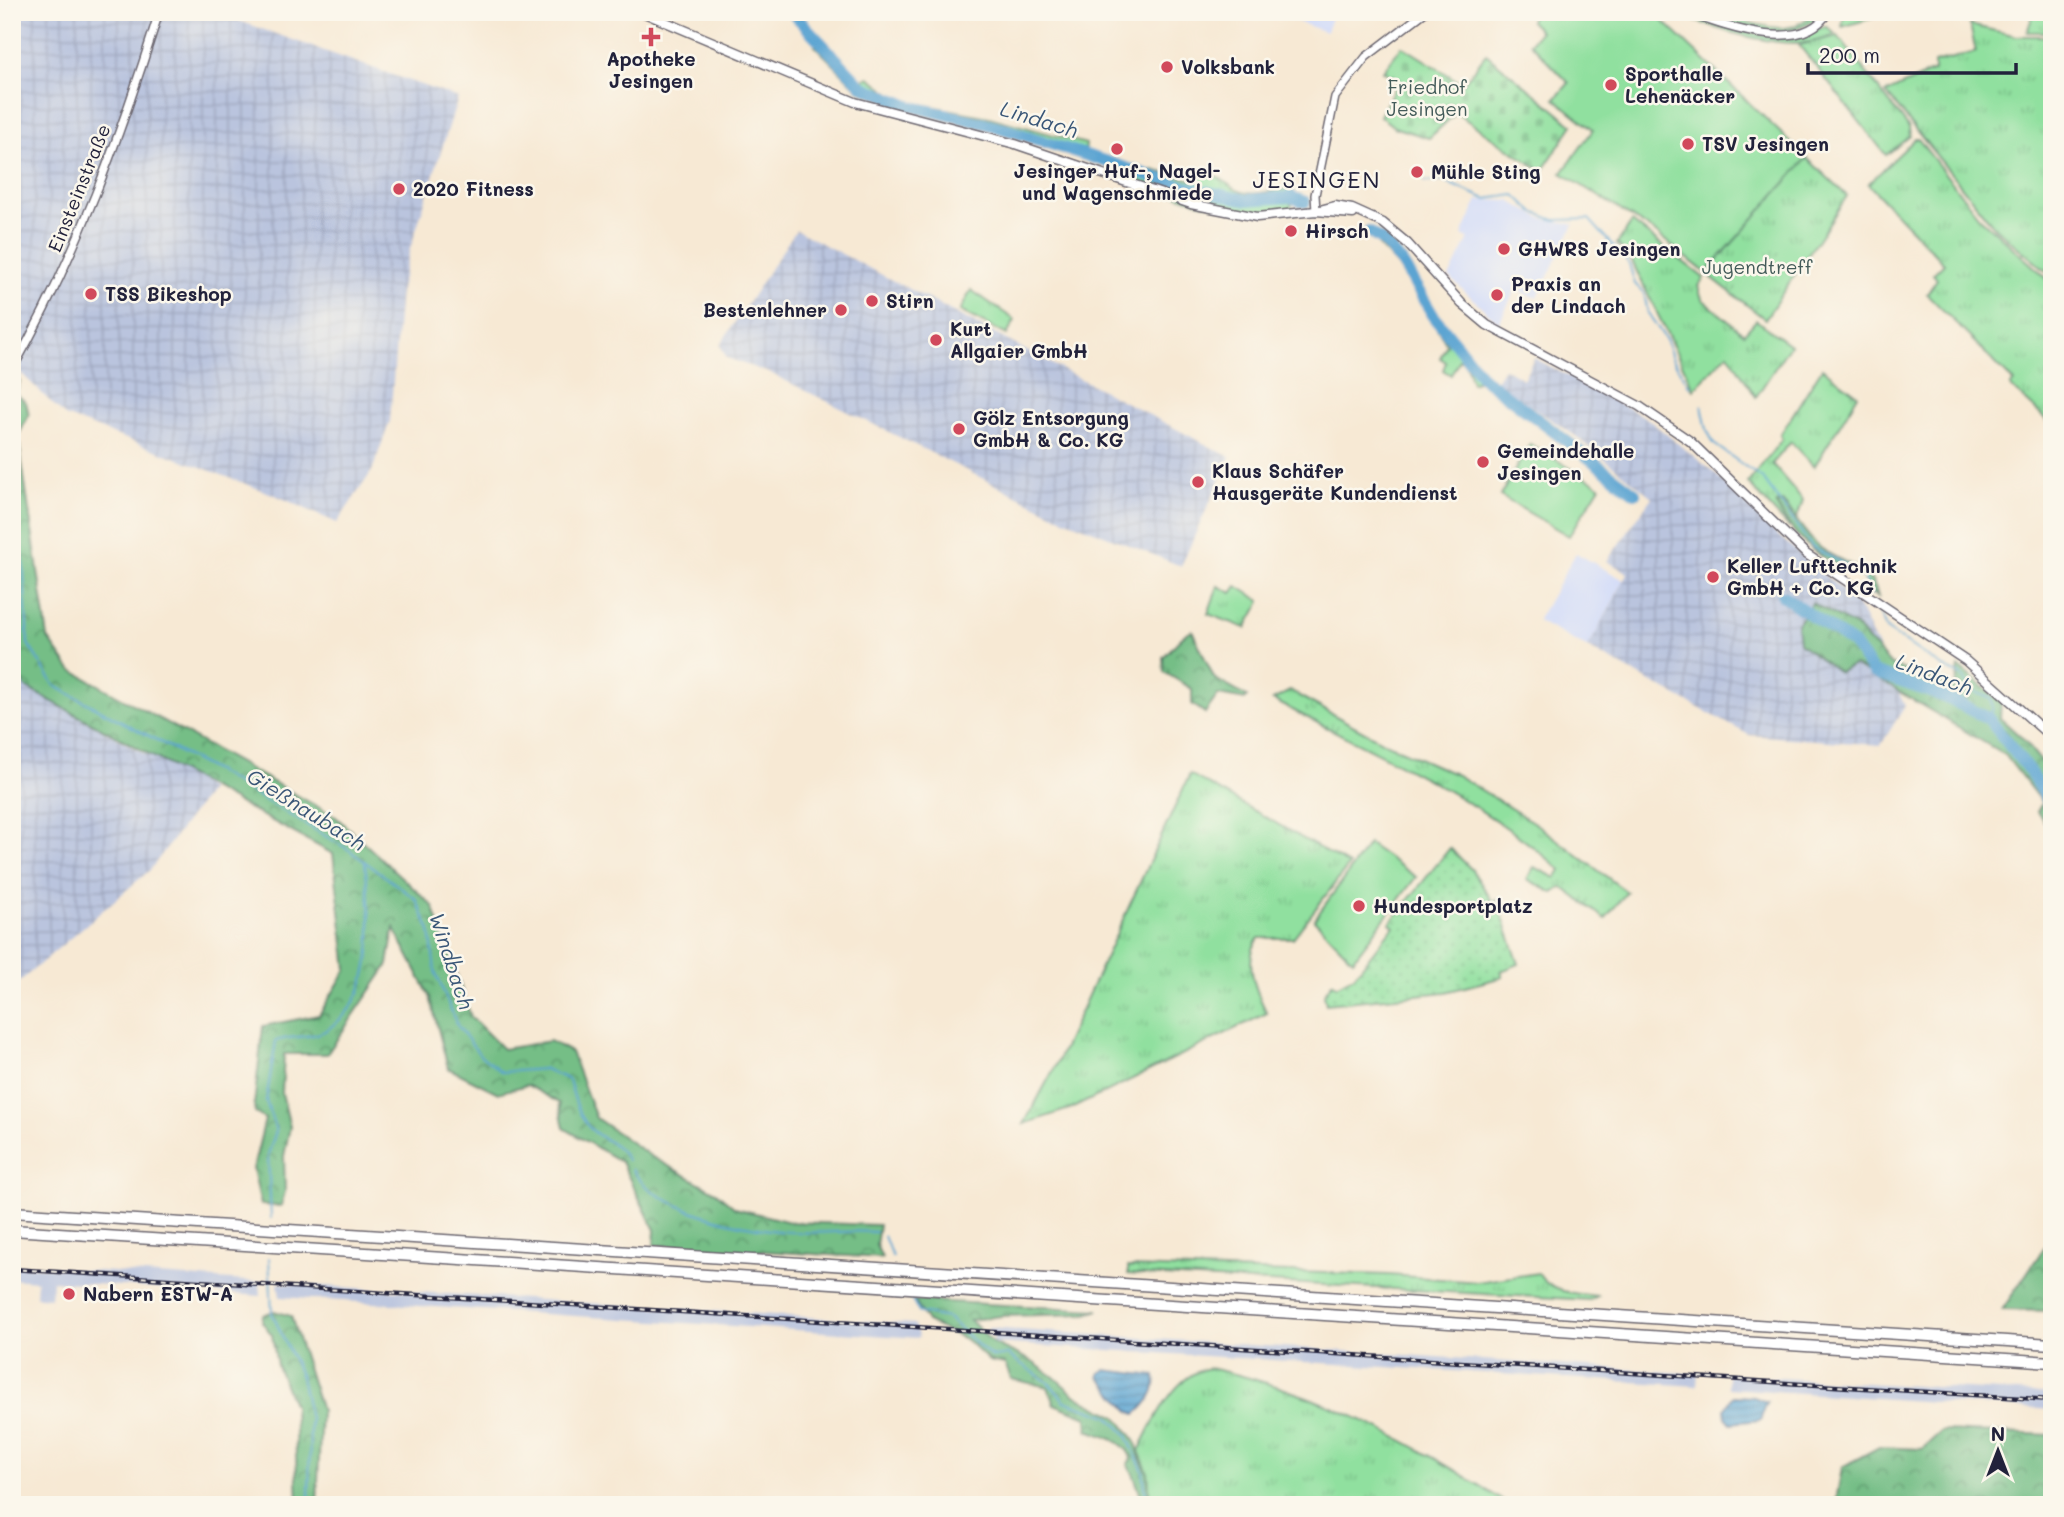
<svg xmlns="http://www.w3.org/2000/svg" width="2064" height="1517" viewBox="0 0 2064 1517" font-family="Mali,sans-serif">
<defs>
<pattern id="industrial-grid" width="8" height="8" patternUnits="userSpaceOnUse" patternTransform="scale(1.75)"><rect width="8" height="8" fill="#bac4de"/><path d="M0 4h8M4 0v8" fill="none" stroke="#a0a8bf"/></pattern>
<pattern id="grass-tufts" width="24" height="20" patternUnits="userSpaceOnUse" patternTransform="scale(1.75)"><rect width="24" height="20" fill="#90e09f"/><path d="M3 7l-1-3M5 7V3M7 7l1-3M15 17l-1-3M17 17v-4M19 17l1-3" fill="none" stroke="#7cc08a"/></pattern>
<pattern id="forest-crowns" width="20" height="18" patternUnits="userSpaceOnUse" patternTransform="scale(1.75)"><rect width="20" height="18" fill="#74be86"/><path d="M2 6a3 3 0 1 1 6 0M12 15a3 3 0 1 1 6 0" fill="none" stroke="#5f9a6f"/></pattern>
<pattern id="cemetery-stones" width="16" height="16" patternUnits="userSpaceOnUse" patternTransform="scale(1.75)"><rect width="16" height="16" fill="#90e09f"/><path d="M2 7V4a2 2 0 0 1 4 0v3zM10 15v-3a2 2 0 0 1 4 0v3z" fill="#7cc08a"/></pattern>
<pattern id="garden-dots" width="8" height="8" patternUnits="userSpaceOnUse" patternTransform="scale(1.75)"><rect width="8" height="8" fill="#90e09f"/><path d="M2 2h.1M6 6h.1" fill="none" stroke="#7cc08a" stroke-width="1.8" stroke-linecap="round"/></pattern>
<pattern id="water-rules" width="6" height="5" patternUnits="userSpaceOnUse" patternTransform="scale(1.75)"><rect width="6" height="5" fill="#5ba4d2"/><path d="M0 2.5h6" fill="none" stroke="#4b85ac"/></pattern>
</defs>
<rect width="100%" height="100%" fill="#fbf7ec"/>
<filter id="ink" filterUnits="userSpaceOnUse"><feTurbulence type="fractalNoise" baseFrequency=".0143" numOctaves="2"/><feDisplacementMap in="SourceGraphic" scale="14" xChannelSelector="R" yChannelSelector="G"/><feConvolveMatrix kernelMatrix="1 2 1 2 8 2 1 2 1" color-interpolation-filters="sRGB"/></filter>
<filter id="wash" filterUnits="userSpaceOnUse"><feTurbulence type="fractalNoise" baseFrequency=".00686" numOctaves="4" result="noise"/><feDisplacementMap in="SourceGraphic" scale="28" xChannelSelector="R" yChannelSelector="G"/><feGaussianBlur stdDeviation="1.57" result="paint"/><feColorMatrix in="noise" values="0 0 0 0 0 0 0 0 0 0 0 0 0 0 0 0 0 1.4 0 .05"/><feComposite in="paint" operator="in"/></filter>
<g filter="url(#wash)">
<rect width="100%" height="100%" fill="#f7e9d4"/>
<g fill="#d0daf9">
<polygon points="1271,12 1333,12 1326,32"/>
<polygon points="1478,200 1510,201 1540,218 1574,224 1537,298 1515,290 1499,323 1449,277 1469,239 1462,235"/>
<polygon points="1576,553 1624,580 1588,648 1537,621"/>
</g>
<g fill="url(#industrial-grid)">
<polygon points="12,12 214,12 458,98 410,249 400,289 390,421 372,471 337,523 275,495 65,416 21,373 20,381 15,378 12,382"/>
<polygon points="796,230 1230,457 1181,566 1064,519 772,374 727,358 720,345"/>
<polygon points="1534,358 1645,417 1711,470 1773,531 1857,603 1905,706 1881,745 1749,735 1588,648 1628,573 1607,561 1652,497 1577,437 1495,382 1504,368 1523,379"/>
<polygon points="12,669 27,688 143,753 170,763 210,790 150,870 12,988"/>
</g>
<g fill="#bac4de">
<polygon points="12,1265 260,1282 261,1296 52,1281 51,1298 36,1297 37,1281 12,1279"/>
<polygon points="278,1283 914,1324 919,1338 280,1297"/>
<polygon points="988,1328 1698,1374 1697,1386 993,1343 994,1336 988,1335"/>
<polygon points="1728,1375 2052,1394 2052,1410 1728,1388"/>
</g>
<g fill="url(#grass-tufts)" stroke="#59816d" stroke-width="2">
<path d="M1670,12L1774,38H1795L1826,26L1835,34C1794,58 1711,27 1670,12Z"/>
<path d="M1695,12C1724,12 1753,28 1783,28C1800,28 1811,13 1823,12C1791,48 1734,25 1695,12Z"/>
<polygon points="1845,12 1892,12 1842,27"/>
<polygon points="2034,12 2052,12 2052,32 2027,32"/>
<polygon points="1970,25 2017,36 2052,36 2052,276 1996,229 1886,93 1934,71 1934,63 1976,52"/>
<polygon points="1838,36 1909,128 1910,136 1886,155 1799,45"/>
<polygon points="824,39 862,81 869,77 892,94 885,101 860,91 815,46"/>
<polygon points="904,101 989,117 1086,144 1085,154 987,121 985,128 908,109"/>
<polygon points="1915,139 1918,139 1979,217 2052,283 2052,425 2010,386 2014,382 1927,294 1937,279 1933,274 1944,263 1868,184"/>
<polygon points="1807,158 1847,196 1765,319 1706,273"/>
<path d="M1111,166L1146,178L1153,170L1196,181L1207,172C1223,176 1230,191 1247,193C1262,196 1277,187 1293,189L1291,209C1232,221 1168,192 1113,173Z"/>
<polygon points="1632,222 1704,278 1698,286 1702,299 1744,334 1756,320 1790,345 1756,397 1728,353 1694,389 1630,257 1617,244"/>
<polygon points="1381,242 1401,264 1432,316 1481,379 1472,383 1465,362 1459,359 1451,375 1443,370 1446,362 1440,358 1447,344 1398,266 1379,246"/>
<polygon points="971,290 1015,320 1007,335 960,311"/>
<polygon points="1822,368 1858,395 1814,467 1791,442 1772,464 1803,500 1797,518 1782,502 1776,505 1789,528 1748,483 1782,439 1780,435"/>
<polygon points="1218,586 1232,593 1237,586 1261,601 1246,628 1208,614"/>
<path d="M1290,691L1387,744L1457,775L1536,824L1627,892L1605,919L1562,887L1553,893L1527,879L1534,867L1556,878L1561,870C1478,796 1370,751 1273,700Z"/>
<path d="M1190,774L1349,865L1293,938H1259C1242,959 1256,992 1267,1013L1075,1107L1024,1124L1056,1065Z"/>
<path d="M1128,1267L1390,1275L1477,1282L1538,1273C1550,1294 1575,1293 1597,1296L1590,1300L1128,1274Z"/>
<path d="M1209,1368C1318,1391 1417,1443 1509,1505H1155L1149,1497L1148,1473L1139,1451C1153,1422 1174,1374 1209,1368Z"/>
</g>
<g fill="url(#forest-crowns)" stroke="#4b7060" stroke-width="2">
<polygon points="12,376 20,381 16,394 26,402 29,415 18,436 48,638 70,669 336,817 433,906 471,1017 503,1049 550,1041 571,1052 596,1118 652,1157 716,1192 735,1208 790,1222 879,1225 876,1245 882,1258 654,1245 655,1230 621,1162 564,1128 559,1103 527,1085 498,1093 448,1068 430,997 394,928 388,965 327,1054 284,1054 282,1093 290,1127 284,1156 285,1192 281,1206 261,1205 253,1169 265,1119 255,1113 254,1105 263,1026 319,1015 347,969 333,854 27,688 12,669"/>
<path d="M1782,502C1794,515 1806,535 1817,545C1842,568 1870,560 1878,597L1867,589L1863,578C1821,559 1799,546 1776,505Z"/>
<polygon points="1812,603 1855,626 1891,665 1955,689 1959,667 2001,702 2000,718 2022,738 2052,775 2052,831 2037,812 2042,803 2005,755 1854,665 1839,672 1799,643 1797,624"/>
<polygon points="1192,630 1214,678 1247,697 1245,700 1218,695 1205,713 1192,704 1192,689 1164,672 1163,657 1184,635"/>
<polygon points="2052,1236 2052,1311 2002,1310"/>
<path d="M914,1300L1099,1310L1086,1314L1002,1316L970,1320L993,1343L1028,1359L1053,1376L1076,1396L1117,1417L1136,1442L1140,1458L1148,1473L1149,1497L1155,1505H1146C1138,1492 1136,1477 1128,1464L1131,1458C1126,1441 1103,1436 1088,1430L1087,1417L1054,1404L1048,1387L1011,1379L1005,1364L989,1361L967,1340L927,1322Z"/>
<polygon points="274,1311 291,1316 321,1411 317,1505 298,1505 294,1406 277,1366 272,1335 262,1322 263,1315"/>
<polygon points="1942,1431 2052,1435 2052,1505 1849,1505 1836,1501 1842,1467 1879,1447 1922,1449"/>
</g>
<polygon fill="url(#cemetery-stones)" stroke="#59816d" stroke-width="2" points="1402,46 1463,84 1486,54 1573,125 1542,171 1456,113 1429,138 1394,127 1380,116 1399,80 1383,71"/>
<polygon fill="url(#garden-dots)" stroke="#59816d" stroke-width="2" points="1450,848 1472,870 1493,902 1497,900 1519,964 1501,971 1503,977 1446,992 1326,1004 1324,994 1331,984 1333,982 1336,986 1354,976 1394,926 1390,923"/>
<g fill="#90e09f" stroke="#59816d" stroke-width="2">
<polygon points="1533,12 1646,12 1660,18 1807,158 1706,273 1652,230 1562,173 1593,130 1555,99 1569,83 1530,43 1540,31 1530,21"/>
<polygon points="1530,444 1600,486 1569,536 1500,496"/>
<polygon points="1369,844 1416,877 1353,960 1314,920"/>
</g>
<g fill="url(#water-rules)" stroke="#3e6386" stroke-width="2">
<path d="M1105,1370L1155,1376C1158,1391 1147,1405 1136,1414L1129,1411L1099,1377L1100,1373Z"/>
<polygon points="1733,1396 1754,1397 1767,1402 1760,1420 1731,1423 1726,1417 1725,1409"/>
</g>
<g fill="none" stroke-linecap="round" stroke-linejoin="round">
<g stroke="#5ba4d2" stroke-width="2">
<polyline points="1425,182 1443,181 1486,199 1515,195 1533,212 1555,220 1589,219 1629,264 1635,284 1644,293 1648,313 1666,340 1672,358 1690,386"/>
<polyline points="12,404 16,415 12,431"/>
<polyline points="1702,406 1707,430 1714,444 1764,480 1812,547 1862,574 1872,595"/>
<path d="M12,525L20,540L23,559L28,644L55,686L217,772L349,850L416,899L430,931L435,971L457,1025L480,1055L502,1072L545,1069L569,1080C574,1096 579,1120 593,1131C608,1144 617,1141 627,1160"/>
<polyline points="1876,604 1886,629 1941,666 1960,675 1975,692 1991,699 1993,708 1988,718"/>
<path d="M632,1169C655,1211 749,1230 794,1232C822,1234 849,1230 876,1232"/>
<path d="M271,1218L268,1155L276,1131L266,1101L276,1041C292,1035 314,1039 328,1029C382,994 371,917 365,863"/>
<polyline points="884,1236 892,1257"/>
<polyline points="269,1258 272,1313 301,1377 310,1419 309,1505"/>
<polyline points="911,1299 920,1313 948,1318 988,1354 994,1357 1008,1355 1049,1383 1065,1401 1108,1416 1126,1434 1143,1471 1146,1497 1152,1505"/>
</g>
<g stroke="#5ba4d2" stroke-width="12">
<polyline points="792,12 862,86 909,106 995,126 1182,186 1246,200 1291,197 1305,202"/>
<polyline points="1369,232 1384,242 1402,263 1433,315 1483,378 1635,493"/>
<polyline points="1783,596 1853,644 1873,672 1945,697 1988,718 2028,769 2052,809"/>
</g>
</g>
</g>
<g filter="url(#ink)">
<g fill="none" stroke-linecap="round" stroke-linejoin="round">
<g stroke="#6d6871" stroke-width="10">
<g id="tertiary">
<path d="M1685,12C1722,25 1802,57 1828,12"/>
<polyline points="1316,211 1315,195 1335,97 1366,57 1425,12"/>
<path d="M12,370C76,257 121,135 159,12"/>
</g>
</g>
<g stroke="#6d6871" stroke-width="11">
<g id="secondary">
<polyline points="642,12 855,102 1015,144 1191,204 1257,217 1316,211 1353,214"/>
<polyline points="1316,211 1335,206 1352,209 1383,223 1407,243 1462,304 1487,325 1639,406 1690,441 1806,554 1966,661 2052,738"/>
</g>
</g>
<g stroke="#6d6871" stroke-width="13">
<g id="motorway">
<polyline points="12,1212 2052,1344"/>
<polyline points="12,1230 2052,1362"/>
</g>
</g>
<use href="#tertiary" stroke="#fff" stroke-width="7"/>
<use href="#secondary" stroke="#fff" stroke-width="8"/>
<use href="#motorway" stroke="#fff" stroke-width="10"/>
<g stroke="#22223b" stroke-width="4.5">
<polyline id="rail" points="12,1269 2052,1400"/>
</g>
<use href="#rail" stroke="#fbf7ec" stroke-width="2" stroke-dasharray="5" stroke-linecap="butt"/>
</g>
</g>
<g fill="#d1495b" stroke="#fbf7ec" stroke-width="2.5">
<path d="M647.5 26.5h7v7h7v7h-7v7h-7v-7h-7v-7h7z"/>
<circle cx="1167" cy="67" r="7"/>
<circle cx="1611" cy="85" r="7"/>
<circle cx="1688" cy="144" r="7"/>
<circle cx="1117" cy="149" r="7"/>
<circle cx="1417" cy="172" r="7"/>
<circle cx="399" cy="189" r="7"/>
<circle cx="1291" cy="231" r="7"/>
<circle cx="1504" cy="249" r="7"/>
<circle cx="91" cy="294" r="7"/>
<circle cx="1497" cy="295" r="7"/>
<circle cx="872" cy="301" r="7"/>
<circle cx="841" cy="310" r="7"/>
<circle cx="936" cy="340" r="7"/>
<circle cx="959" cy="429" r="7"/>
<circle cx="1483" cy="462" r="7"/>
<circle cx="1198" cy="482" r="7"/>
<circle cx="1713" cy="577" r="7"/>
<circle cx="1359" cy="906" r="7"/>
<circle cx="69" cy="1294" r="7"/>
</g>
<g text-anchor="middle" stroke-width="5" stroke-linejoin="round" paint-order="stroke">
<g font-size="19" font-weight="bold" fill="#22223b" stroke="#fbf7ec" text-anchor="start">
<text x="651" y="66" text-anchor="middle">Apotheke<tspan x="651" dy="22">Jesingen</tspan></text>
<text x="1181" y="74">Volksbank</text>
<text x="1625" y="81">Sporthalle<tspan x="1625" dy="22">Lehenäcker</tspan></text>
<text x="1702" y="151">TSV Jesingen</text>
<text x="1117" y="178" text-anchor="middle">Jesinger Huf-, Nagel-<tspan x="1117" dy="22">und Wagenschmiede</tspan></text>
<text x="1431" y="179">Mühle Sting</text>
<text x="413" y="196">2020 Fitness</text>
<text x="1305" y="238">Hirsch</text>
<text x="1518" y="256">GHWRS Jesingen</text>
<text x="1511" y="291">Praxis an<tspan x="1511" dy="22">der Lindach</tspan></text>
<text x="105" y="301">TSS Bikeshop</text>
<text x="886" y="308">Stirn</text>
<text x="827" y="317" text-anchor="end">Bestenlehner</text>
<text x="950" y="336">Kurt<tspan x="950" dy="22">Allgaier GmbH</tspan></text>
<text x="973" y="425">Gölz Entsorgung<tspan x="973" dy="22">GmbH &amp; Co. KG</tspan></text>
<text x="1497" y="458">Gemeindehalle<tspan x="1497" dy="22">Jesingen</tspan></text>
<text x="1212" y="478">Klaus Schäfer<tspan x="1212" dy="22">Hausgeräte Kundendienst</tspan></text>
<text x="1727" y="573">Keller Lufttechnik<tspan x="1727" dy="22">GmbH + Co. KG</tspan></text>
<text x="1373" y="913">Hundesportplatz</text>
<text x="83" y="1301">Nabern ESTW-A</text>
</g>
<g font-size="19" fill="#435b59" stroke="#fbf7ec">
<text x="1427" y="94">Friedhof<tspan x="1427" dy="22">Jesingen</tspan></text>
<text x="1757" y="274">Jugendtreff</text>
</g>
<g font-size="19" fill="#22223b" stroke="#fbf7ec">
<text transform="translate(79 188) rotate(-68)" y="7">Einsteinstraße</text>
</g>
<g font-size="21" font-style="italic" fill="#395677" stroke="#fbf7ec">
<text transform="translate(1039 120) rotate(17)" y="7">Lindach</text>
<text transform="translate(1934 675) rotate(21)" y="7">Lindach</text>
<text transform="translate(306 810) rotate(32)" y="7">Gießnaubach</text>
<text transform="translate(451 961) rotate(72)" y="7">Windbach</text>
</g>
<g font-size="23" letter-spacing="2" fill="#22223b" stroke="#fbf7ec">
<text x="1317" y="188">JESINGEN</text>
</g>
</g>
<rect width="2064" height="1517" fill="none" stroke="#fbf7ec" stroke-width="42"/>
<g transform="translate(1998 1451)" stroke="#fbf7ec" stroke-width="5" paint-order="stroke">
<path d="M0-5L12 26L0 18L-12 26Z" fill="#22223b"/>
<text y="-10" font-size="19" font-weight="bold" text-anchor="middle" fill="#22223b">N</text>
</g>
<path d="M1808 63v10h208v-10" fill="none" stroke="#22223b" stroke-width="3.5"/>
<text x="1819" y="63" font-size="21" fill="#22223b" stroke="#fbf7ec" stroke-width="5" paint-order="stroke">200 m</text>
</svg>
